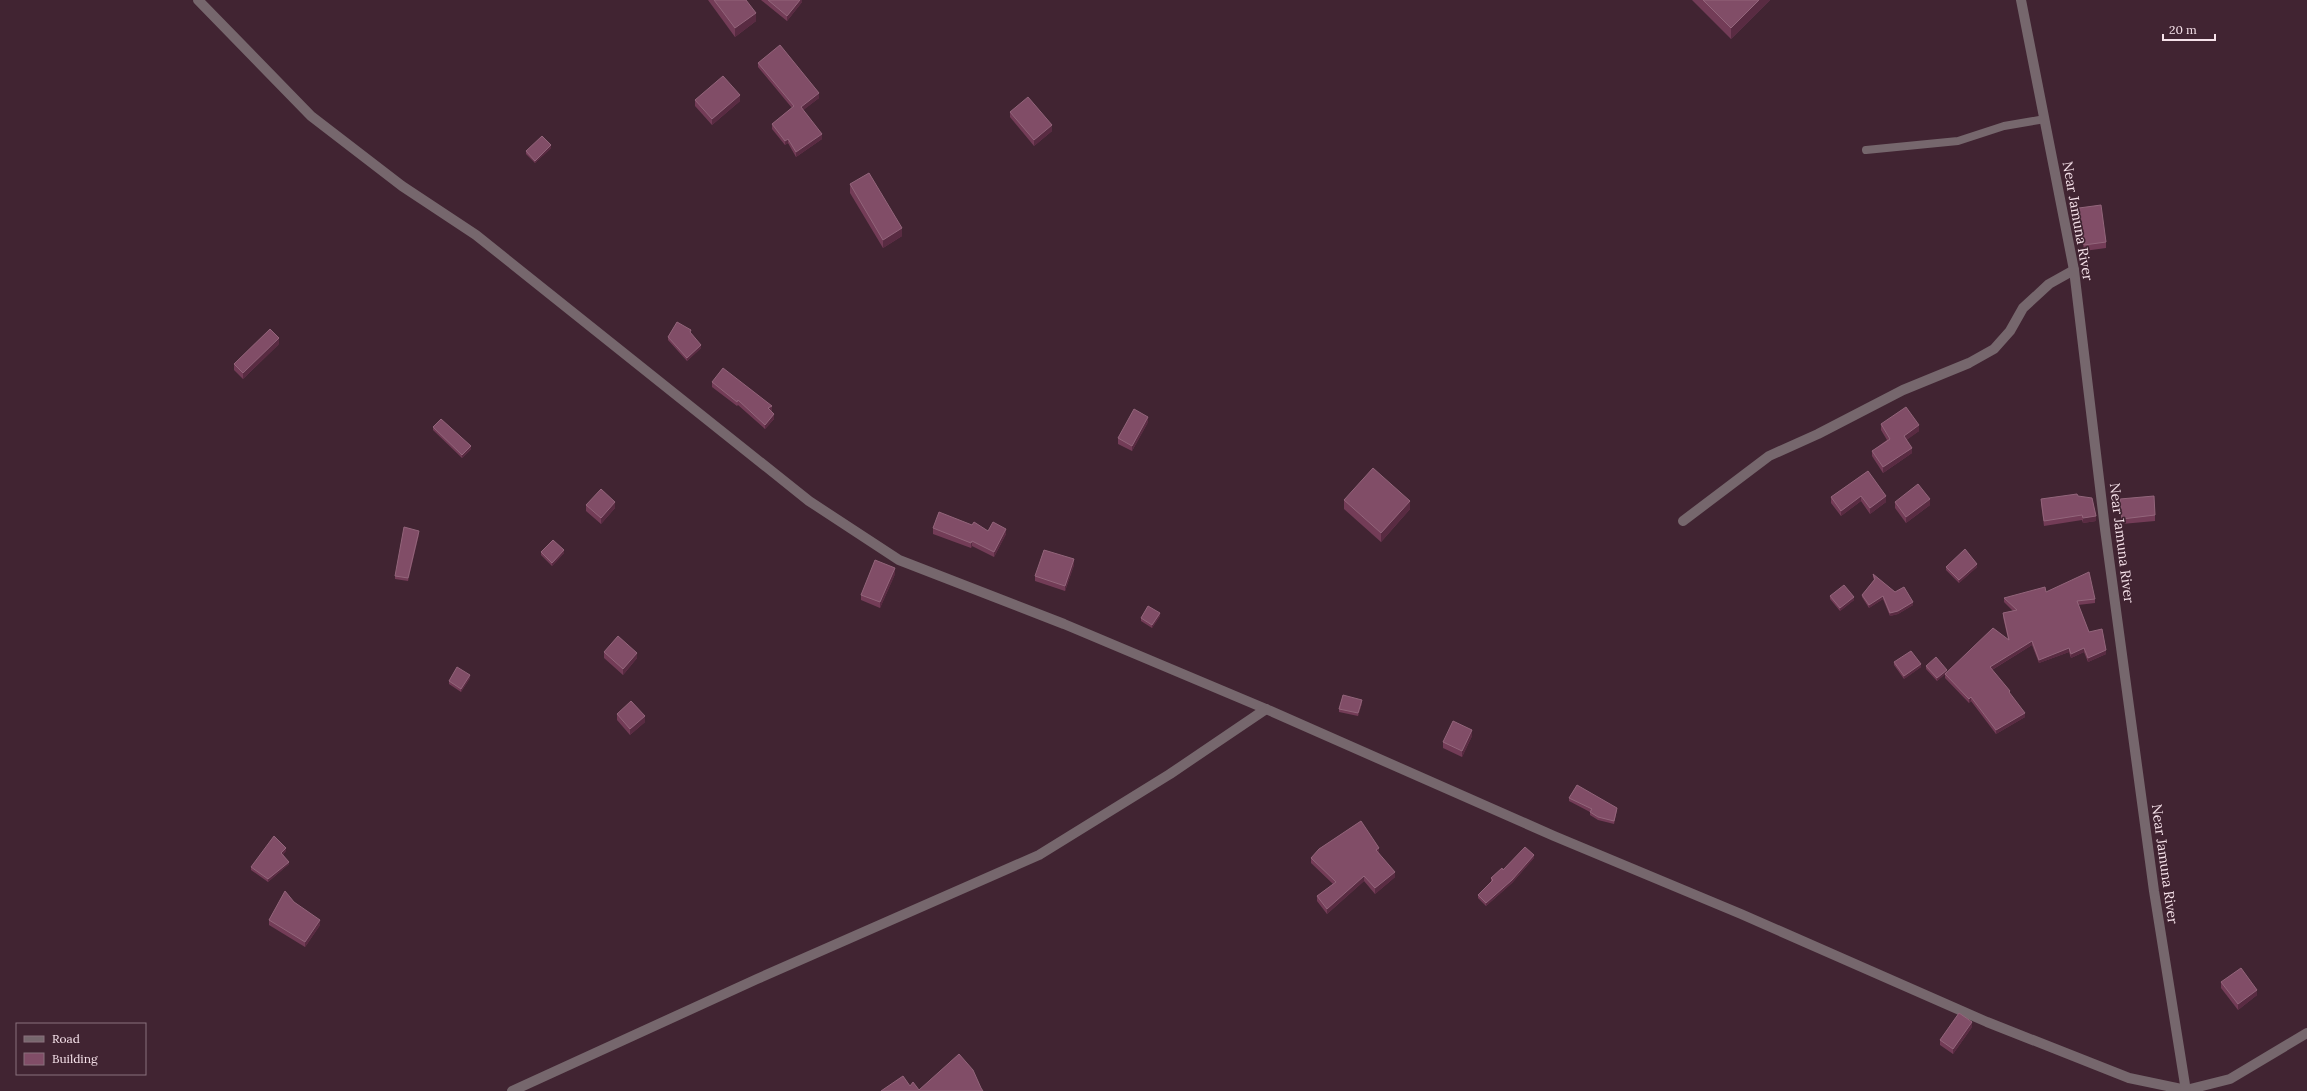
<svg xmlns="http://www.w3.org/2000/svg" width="2307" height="1091" viewBox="0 0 2307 1091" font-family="Lora,serif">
<rect width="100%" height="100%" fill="#412432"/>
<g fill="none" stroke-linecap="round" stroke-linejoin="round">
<polyline stroke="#76676d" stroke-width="8" points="1866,150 1958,141 2004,126 2045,119"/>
<g stroke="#76676d" stroke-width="10">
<polyline points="1683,521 1769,456 1818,434 1903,390 1969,363 1994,349 2010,331 2023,308 2049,284 2074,270"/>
<polyline points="2186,1090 2230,1079 2307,1033"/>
</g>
<g stroke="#76676d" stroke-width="10">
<polyline points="198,0 311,116 402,186 476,235 809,501 899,560 1064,624 1266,709 1554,836 1741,914 1987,1022 2129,1078 2186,1090"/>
<polyline points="2021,0 2074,270 2105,529 2154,891 2186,1091"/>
<polyline points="512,1091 757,979 1039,855 1170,774 1266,709"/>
</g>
</g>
<g fill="#733c57">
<polygon points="708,0 746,0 756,21 735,37"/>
<polygon points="761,0 802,0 802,2 787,21"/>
<polygon points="1692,0 1770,0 1731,39"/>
<polygon points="758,63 819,98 803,110 822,139 796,157 788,143 785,145 772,129 772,124 792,108 758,67"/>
<polygon points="695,100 740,101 712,125 695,106"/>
<polygon points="1010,112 1052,131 1034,146 1010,117"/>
<polygon points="551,148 535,163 526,154 526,151"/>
<polygon points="850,184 902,236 883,248 850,193"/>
<polygon points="2079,208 2106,242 2106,248 2084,251 2079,214"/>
<polygon points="691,333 691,334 701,348 687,361 668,340 668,337"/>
<polygon points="279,344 243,379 234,370 234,364"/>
<polygon points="712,382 772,410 771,411 774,419 765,429 738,405 737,406 712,387"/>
<polygon points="1148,422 1132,451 1118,444 1118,438"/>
<polygon points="1881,424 1919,431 1906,440 1912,453 1883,473 1872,456 1872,451 1887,440 1881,430"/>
<polygon points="433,427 471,449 462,458 433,430"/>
<polygon points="1868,471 1886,502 1870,514 1861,501 1841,516 1831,503 1831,497"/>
<polygon points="2078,496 2096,521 2083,523 2082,520 2044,526 2041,504 2041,499"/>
<polygon points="2120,499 2155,515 2155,521 2122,524"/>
<polygon points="1344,500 1410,509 1381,542 1344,509"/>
<polygon points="1895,502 1930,505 1906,523 1895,508"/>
<polygon points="586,505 615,508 601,524 586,511"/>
<polygon points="933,528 988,531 1006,534 994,557 972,546 971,548 933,534"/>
<polygon points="419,534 408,581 395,579 395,576"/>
<polygon points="541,552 564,553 552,566 541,555"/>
<polygon points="1074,565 1065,591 1035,581 1035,576"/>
<polygon points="1946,567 1977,567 1959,583 1946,570"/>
<polygon points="895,574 880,608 861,600 861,595"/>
<polygon points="1873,574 1895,592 1913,605 1898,614 1890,616 1883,599 1869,608 1862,597 1862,595 1874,580 1873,577"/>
<polygon points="2046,592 2095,599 2095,603 2078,605 2089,632 2106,654 2088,662 2084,652 2071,658 2069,652 2039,663 2032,645 1992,670 2010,694 2025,717 1996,734 1971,701 1969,703 1945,678 1945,674 1937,681 1926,669 1926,666 1947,672 2008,639 2003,617 2003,613 2013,611 2004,602 2004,598"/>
<polygon points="1830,596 1854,600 1840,611 1830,599"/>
<polygon points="1160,616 1152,628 1141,621 1141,618"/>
<polygon points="604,652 637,658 623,675 604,658"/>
<polygon points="1894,662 1921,667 1904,679 1894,665"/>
<polygon points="470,678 461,692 449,684 449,681"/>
<polygon points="1362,703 1358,716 1339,712 1339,709"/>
<polygon points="617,714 645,722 630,735 617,720"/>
<polygon points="1472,736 1462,757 1443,748 1443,742"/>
<polygon points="1569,798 1617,810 1614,824 1598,820 1590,815 1590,812 1569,801"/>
<polygon points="286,851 283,854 289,864 268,882 251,870 251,867"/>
<polygon points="1379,853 1395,877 1375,894 1364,881 1327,914 1317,901 1317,896 1333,884 1311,863 1311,858"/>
<polygon points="1534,858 1512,883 1486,906 1478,898 1478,895 1491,882 1491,878 1503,870"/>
<polygon points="294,902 320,925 305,947 269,925 269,920"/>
<polygon points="2221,982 2257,995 2238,1010 2221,988"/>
<polygon points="1972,1027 1953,1054 1940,1045 1940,1040"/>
</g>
<g fill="#592b42">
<polygon points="800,0 802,0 802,2 787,21 787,16"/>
<polygon points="1759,0 1770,0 1731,39 1731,28"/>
<polygon points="756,13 756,21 735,37 735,28"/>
<polygon points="819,93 819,98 801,112 801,107"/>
<polygon points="740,95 740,101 712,125 712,119"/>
<polygon points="1052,125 1052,131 1034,146 1034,140"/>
<polygon points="822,134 822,139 796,157 796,152"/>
<polygon points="788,139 788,143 785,145 785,141"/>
<polygon points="551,145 551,148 535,163 535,161"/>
<polygon points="902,228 902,236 883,248 883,240"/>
<polygon points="279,338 279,344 243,379 243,373"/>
<polygon points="701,345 701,348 687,361 687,358"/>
<polygon points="772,406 772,410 768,413 768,408"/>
<polygon points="774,414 774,419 765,429 765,425"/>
<polygon points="1148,417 1148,422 1132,451 1132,446"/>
<polygon points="1919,425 1919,431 1904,442 1904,436"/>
<polygon points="471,446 471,449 462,458 462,455"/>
<polygon points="1912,448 1912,453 1883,473 1883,467"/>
<polygon points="1861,496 1861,501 1841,516 1841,511"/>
<polygon points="1886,496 1886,502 1870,514 1870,508"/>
<polygon points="1930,499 1930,505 1906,523 1906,517"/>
<polygon points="1410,501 1410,509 1381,542 1381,533"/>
<polygon points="615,502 615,508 601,524 601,518"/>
<polygon points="2096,516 2096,521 2083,523 2083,518"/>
<polygon points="1006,529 1006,534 994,557 994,552"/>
<polygon points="419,531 419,534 408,581 408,578"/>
<polygon points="972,541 972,546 971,548 971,543"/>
<polygon points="564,550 564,553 552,566 552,563"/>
<polygon points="1074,559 1074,565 1065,591 1065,586"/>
<polygon points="1977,564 1977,567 1959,583 1959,580"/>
<polygon points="895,568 895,574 880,608 880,602"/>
<polygon points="1883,596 1883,599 1869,608 1869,605"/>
<polygon points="1854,597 1854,600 1840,611 1840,608"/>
<polygon points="1913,602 1913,605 1898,614 1890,616 1890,613"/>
<polygon points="1160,613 1160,616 1152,628 1152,625"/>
<polygon points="2032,641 2032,645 1990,671 1990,667"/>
<polygon points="2069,648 2069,652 2039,663 2039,660"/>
<polygon points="2084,648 2084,652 2071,658 2071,654"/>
<polygon points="2106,650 2106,654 2088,662 2088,658"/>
<polygon points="637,653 637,658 623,675 623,669"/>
<polygon points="1921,664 1921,667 1904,679 1904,676"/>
<polygon points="1947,670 1947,673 1937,681 1937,678"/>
<polygon points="470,675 470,678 461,692 461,689"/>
<polygon points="1971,697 1971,701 1969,703 1969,699"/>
<polygon points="1362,700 1362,703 1358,716 1358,713"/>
<polygon points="2025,713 2025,717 1996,734 1996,730"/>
<polygon points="645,716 645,722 630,735 630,729"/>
<polygon points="1472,730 1472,736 1462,757 1462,751"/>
<polygon points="286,848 286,851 281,856 281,853"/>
<polygon points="1379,848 1379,853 1376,850"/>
<polygon points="1534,855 1534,858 1512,883 1486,906 1486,903"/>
<polygon points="289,862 289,864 268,882 268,879"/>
<polygon points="1395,872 1395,877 1375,894 1375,888"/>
<polygon points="1364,876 1364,881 1327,914 1327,909"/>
<polygon points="320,920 320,925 305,947 305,942"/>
<polygon points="2257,990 2257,995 2238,1010 2238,1004"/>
<polygon points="1972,1022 1972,1027 1953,1054 1953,1049"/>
</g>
<g fill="#814d67" stroke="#93657b">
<polygon points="714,0 746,0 756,13 735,28"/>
<polygon points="768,0 800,0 787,16"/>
<polygon points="1703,0 1759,0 1731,28"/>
<polygon points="780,45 819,93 801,107 822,134 796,152 788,139 785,141 772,124 794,106 758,63"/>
<polygon points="723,76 740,95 712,119 695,100"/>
<polygon points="1028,97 1052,125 1034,140 1010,112"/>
<polygon points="542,136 551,145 535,161 526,151"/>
<polygon points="869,173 902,228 883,240 850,184"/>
<polygon points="2101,205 2106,242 2084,245 2079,208"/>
<polygon points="677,322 691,330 690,332 701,345 687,358 668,337"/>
<polygon points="270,329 279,338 243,373 234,364"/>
<polygon points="723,368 772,406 768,408 774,414 765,425 738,400 737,402 712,382"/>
<polygon points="1906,407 1919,425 1904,436 1912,448 1883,467 1872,451 1890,439 1881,424"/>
<polygon points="1134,409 1148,417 1132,446 1118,438"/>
<polygon points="441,419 471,446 462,455 433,427"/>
<polygon points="1373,468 1410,501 1381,533 1344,500"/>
<polygon points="1868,471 1886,496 1870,508 1861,496 1841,511 1831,497"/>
<polygon points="1918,484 1930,499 1906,517 1895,502"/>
<polygon points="601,489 615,502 601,518 586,505"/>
<polygon points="2077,494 2078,496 2092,498 2096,516 2083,518 2082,515 2044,521 2041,499"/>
<polygon points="2154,496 2155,515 2122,519 2120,499"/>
<polygon points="939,512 972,525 974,522 988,531 993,522 1006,529 994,552 972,541 971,543 933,528"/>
<polygon points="404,527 419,531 408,578 395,576"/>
<polygon points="553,540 564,550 552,563 541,552"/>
<polygon points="1965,549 1977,564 1959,580 1946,567"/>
<polygon points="1044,550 1074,559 1065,586 1035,576"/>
<polygon points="875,560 895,568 880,602 861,595"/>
<polygon points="2089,572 2095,599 2077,601 2089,632 2102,629 2106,650 2088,658 2084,648 2071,654 2069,648 2039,660 2032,641 1990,667 2010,691 2009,692 2025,713 1996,730 1971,697 1969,699 1945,674 1993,628 2009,640 2003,613 2017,610 2004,598 2045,587 2046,592"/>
<polygon points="1873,574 1895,592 1904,587 1913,602 1898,611 1890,613 1883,596 1869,605 1862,595 1875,579"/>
<polygon points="1844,585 1854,597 1840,608 1830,596"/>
<polygon points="1148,606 1160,613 1152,625 1141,618"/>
<polygon points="618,636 637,653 623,669 604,652"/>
<polygon points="1911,651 1921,664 1904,676 1894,662"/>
<polygon points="1936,657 1947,670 1937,678 1926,666"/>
<polygon points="457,667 470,675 461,689 449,681"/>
<polygon points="1343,695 1362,700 1358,713 1339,709"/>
<polygon points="631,701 645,716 630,729 617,714"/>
<polygon points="1453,721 1472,730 1462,751 1443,742"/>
<polygon points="1577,785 1617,808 1614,821 1598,817 1590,812 1592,809 1569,798"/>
<polygon points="1361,821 1379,848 1376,850 1395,872 1375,888 1364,876 1327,909 1317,896 1336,882 1311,858 1319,849"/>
<polygon points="274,836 286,848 281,853 289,862 268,879 251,867"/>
<polygon points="1525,847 1534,855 1512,880 1486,903 1478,895 1493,880 1491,878 1502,868 1503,870"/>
<polygon points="285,891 294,902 320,920 305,942 269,920"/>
<polygon points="2241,968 2257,990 2238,1004 2221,982"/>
<polygon points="1959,1013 1972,1022 1953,1049 1940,1040"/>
<polygon points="959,1054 973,1070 981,1088 983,1091 881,1091 903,1076 910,1086 913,1082 919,1090"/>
</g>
<g text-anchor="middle" stroke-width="3.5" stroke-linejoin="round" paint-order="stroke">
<g font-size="14" fill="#f6e2ea" stroke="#412432">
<text transform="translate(2078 221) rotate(80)" y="5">Near Jamuna River</text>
<text transform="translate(2122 543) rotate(83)" y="5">Near Jamuna River</text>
<text transform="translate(2165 864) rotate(82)" y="5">Near Jamuna River</text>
</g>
</g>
<rect x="16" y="1023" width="130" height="52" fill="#412432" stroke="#89707c"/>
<rect x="24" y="1036" width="20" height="6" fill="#76676d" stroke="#89707c"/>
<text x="52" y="1043" font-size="12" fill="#f6e2ea">Road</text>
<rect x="24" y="1053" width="20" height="12" fill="#814d67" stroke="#89707c"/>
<text x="52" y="1063" font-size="12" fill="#f6e2ea">Building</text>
<path d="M2163 34v6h52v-6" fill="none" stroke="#f6e2ea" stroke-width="2"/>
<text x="2169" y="34" font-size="12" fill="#f6e2ea" stroke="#412432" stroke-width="3" paint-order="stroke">20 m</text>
</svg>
